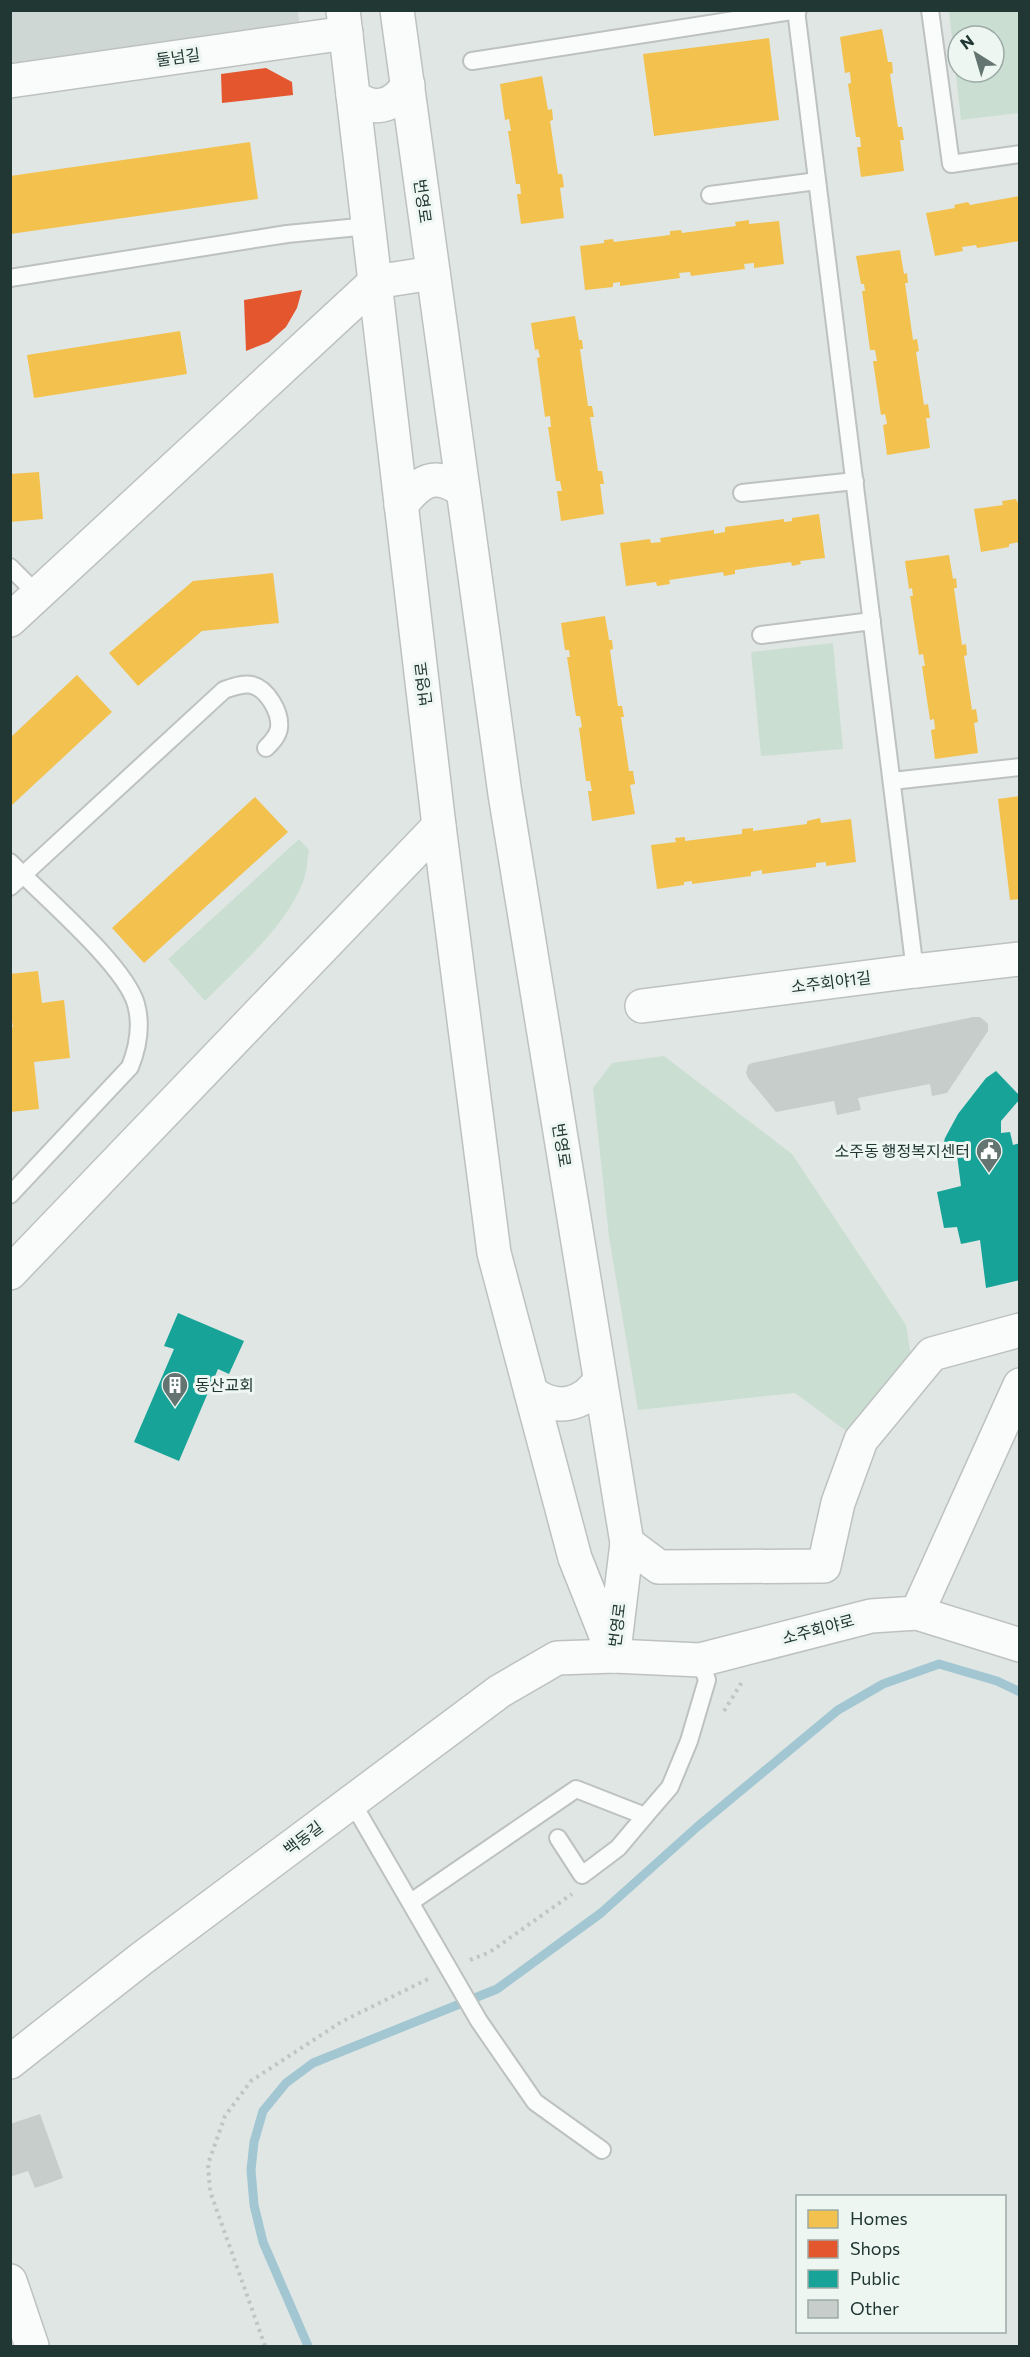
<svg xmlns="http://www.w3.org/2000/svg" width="1030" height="2357" viewBox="0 0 1030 2357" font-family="Commissioner,'Noto Sans KR',sans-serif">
<rect width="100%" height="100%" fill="#e0e6e4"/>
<polygon fill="#ced7d4" points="298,10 299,22 11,64 10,11"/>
<g fill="#cadfd2" fill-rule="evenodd">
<path d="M949,11H1019V113L961,120ZM958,36H994V72H958Z"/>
<polygon points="833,643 843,749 761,756 751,652"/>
<path d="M299,839L309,850C307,860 307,873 303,882C284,929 240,965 205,1001L168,959Z"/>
<polygon points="664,1056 792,1154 906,1325 912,1363 853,1436 795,1393 638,1410 609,1237 593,1088 612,1063"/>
</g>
<g fill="#f2c14e">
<polygon points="882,29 888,62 892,62 893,73 890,74 898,127 902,127 904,140 900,140 904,171 861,177 857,147 861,147 860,137 856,137 848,84 851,83 850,72 845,73 840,37"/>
<polygon points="769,38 779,120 654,136 643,54"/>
<polygon points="542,76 548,110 552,109 553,120 550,121 558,174 562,174 564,187 560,188 564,218 521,224 517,194 521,194 520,184 516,184 508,131 511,131 509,119 505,120 500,84"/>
<polygon points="250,142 258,199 10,234 10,176"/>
<polygon points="1020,196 1020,241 977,248 976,245 962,247 963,251 935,256 926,213 955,208 954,205 968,202 970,205"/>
<polygon points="749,220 749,224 779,221 784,264 754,268 754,263 744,264 745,269 691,276 690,272 679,273 680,278 620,286 620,282 613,283 613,287 585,290 580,246 604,243 604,240 613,239 614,242 670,235 670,231 681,230 682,233 736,226 735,222"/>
<polygon points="900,250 904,274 907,273 908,283 905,283 913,340 917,339 919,351 916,352 924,405 928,404 930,418 926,418 930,448 887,455 883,425 887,424 885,414 881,415 873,361 877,361 875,350 870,350 862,291 865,291 864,284 861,284 856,256"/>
<polygon points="575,316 579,340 582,340 583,349 580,349 588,406 592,406 594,417 590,417 598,471 602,471 604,484 600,484 604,514 561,521 557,491 562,491 560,481 556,481 548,427 551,427 550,416 545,417 537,358 540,357 538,349 535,350 531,323"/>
<polygon points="180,331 187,374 34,398 27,355"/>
<polygon points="39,472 43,519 10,522 10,474"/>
<polygon points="1016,499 1018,503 1020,502 1020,542 1009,544 1009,547 981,552 974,509 1003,505 1002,501"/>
<polygon points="819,514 825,558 800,561 801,564 792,566 791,562 735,570 735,574 724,576 723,572 669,580 670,584 657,586 656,582 626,586 620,543 650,539 651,543 661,542 660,538 714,530 714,534 725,532 725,527 784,519 784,522 792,521 792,518"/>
<polygon points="949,555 953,579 956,578 957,588 954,588 962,645 966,644 967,655 964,656 972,710 976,709 978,722 974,723 978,753 935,759 931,730 935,729 934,719 930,720 922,666 925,666 923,654 919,655 910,596 913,596 912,588 909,589 905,561"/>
<polygon points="273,573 279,623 202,631 138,686 109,653 193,581"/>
<polygon points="605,616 609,640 612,640 613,649 610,650 618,706 622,706 624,717 621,717 629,771 633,771 635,784 630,785 635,814 592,821 588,791 592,791 590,781 586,781 579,728 582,727 580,716 576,716 567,657 570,657 569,650 565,650 561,623"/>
<polygon points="77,675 112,712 12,805 10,804 10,738"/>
<polygon points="1020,796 1020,899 1010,900 998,799"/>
<polygon points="255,797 288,832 144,963 112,928"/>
<polygon points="820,818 821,823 851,819 856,862 826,866 826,862 816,863 816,867 762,874 762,870 751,872 751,876 692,884 692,881 684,882 684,885 657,889 651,845 676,842 675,838 685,837 685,841 742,834 742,829 753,828 753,831 807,824 807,821"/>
<polygon points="38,971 42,1003 64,1000 70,1058 34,1062 39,1109 10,1112 10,1027 13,1027 10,1010 10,974"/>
</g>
<g fill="#e4572e">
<polygon points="266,68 292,82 293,95 222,103 221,74"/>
<polygon points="302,290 297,308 286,327 269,342 246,351 244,300"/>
</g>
<g fill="#17a398">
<polygon points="996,1071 1020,1096 1020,1099 1001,1121 1001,1133 1010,1132 1013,1145 1020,1143 1020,1280 986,1288 980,1240 961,1244 957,1227 944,1228 937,1192 961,1186 957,1155 938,1161 945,1138 958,1114 986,1078"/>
<polygon points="178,1313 244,1341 229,1374 218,1369 179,1461 134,1442 174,1349 164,1346"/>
</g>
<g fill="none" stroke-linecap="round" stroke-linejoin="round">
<polyline stroke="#a2c7d2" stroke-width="9" points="308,2346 263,2242 254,2205 251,2170 254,2142 263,2111 286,2083 313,2063 497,1989 601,1913 697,1827 838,1710 883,1684 939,1664 997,1681 1020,1692"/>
</g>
<g fill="#c7cdcb">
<polygon points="973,1017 980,1017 985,1021 988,1024 988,1031 947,1093 932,1096 930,1084 858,1098 861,1110 837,1115 834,1101 776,1112 748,1078 746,1073 748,1065 752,1063"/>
<polygon points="40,2114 63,2178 35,2188 28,2171 10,2177 10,2124"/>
</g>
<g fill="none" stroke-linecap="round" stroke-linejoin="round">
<g stroke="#bdc2c1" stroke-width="20">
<g id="service">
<polyline points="796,10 915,971"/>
<polyline points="930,10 951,164 1020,154"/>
<polyline points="472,61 798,10"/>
<polyline points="710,195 817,181"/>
<polyline points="10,278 287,234 369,226"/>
<polyline points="742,493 855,481"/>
<polyline points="10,567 37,594"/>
<polyline points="761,635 872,621"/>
<polyline points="892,781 1020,767"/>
<path d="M10,862C41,894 125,965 136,1004C142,1026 138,1047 130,1067L10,1195"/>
<path d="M10,887L224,690C233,687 243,683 252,685C267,689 281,712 279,728C278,736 272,742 266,748"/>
<polyline points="352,1802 479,2021 535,2102 602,2150"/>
<polyline points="558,1838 582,1875 618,1848 645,1816"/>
<polyline points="411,1902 576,1789 645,1816 670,1787 689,1741 707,1680 700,1660"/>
</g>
</g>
<g stroke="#bdc2c1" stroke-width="36">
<g id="minor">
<polyline points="10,81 346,33"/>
<polyline points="642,1006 915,971"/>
<polyline points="10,1273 439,826"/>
<polyline points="627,1543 659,1567 824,1566 838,1503 861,1440 932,1354 1020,1330"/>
<polyline points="917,1613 1020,1385"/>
<polyline points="10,2062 141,1959 500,1691 557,1658 614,1656"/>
<polyline points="10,2281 32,2346"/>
</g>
</g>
<g stroke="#bdc2c1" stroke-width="36">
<g id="tertiary">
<polyline points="343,10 439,826 494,1253 575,1558 614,1656"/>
<polyline points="397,10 505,794 627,1543 614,1651"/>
<path d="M353,95C372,113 394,107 408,85"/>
<path d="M401,505C420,481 435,470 463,491"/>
<polyline points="10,620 375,282 433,273"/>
<polyline points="915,971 1020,959"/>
<path d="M531,1392C555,1412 584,1406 600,1380"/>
<polyline points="614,1656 700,1660 871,1616 917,1613 1020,1645"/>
</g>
</g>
<g stroke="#bfc6c5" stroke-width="4" stroke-dasharray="3 4.5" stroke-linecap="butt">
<polyline points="724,1711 742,1682"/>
<polyline points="470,1960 490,1952 572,1894"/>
<polyline points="265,2346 210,2191 208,2164 225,2116 251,2081 341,2022 428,1979"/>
</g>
<use href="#service" stroke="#fafbfb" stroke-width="16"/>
<use href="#minor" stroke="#fafbfb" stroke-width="33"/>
<use href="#tertiary" stroke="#fafbfb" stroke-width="33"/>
</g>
<defs>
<g id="civic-pin" transform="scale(1.35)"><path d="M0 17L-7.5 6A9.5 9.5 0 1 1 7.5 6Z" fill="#637471" stroke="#eef6f2"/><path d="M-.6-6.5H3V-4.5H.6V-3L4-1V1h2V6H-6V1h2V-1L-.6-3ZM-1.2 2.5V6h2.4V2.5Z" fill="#fff"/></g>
<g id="building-pin" transform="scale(1.35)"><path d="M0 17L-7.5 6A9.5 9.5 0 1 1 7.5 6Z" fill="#637471" stroke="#eef6f2"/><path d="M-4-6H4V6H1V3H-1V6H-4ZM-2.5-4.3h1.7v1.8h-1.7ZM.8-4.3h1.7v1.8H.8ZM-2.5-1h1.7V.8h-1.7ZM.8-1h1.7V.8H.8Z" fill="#fff"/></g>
</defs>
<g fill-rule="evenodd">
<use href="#civic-pin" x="989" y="1151"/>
<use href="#building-pin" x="175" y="1385"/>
</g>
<g text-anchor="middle" stroke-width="6" stroke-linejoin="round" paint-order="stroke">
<g font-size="16" fill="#203733" stroke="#eef6f2">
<text transform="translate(178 57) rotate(-8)" y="6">둘넘길</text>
<text transform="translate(423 201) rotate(82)" y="6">번영로</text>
<text transform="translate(423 684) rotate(-97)" y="6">번영로</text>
<text transform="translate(831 982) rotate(-7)" y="6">소주회야1길</text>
<text transform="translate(562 1145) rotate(81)" y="6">번영로</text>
<text transform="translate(617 1625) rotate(-83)" y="6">번영로</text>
<text transform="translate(818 1629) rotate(-15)" y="6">소주회야로</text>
<text transform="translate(303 1838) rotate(-37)" y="6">백동길</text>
</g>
<g font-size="16" fill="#203733" stroke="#eef6f2" text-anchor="end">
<text x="970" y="1157">소주동 행정복지센터</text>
<text x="195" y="1391" text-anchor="start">동산교회</text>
</g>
</g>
<rect width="1030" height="2357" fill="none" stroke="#203733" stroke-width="24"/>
<rect x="796" y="2195" width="210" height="138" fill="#eef6f2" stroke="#9caaa6" stroke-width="1.5"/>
<rect x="808" y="2210" width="30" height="18" fill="#f2c14e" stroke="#9caaa6" stroke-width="1.5"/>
<text x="850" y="2225" font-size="18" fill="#203733">Homes</text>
<rect x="808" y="2240" width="30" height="18" fill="#e4572e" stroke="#9caaa6" stroke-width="1.5"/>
<text x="850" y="2255" font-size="18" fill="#203733">Shops</text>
<rect x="808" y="2270" width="30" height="18" fill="#17a398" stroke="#9caaa6" stroke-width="1.5"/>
<text x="850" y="2285" font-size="18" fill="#203733">Public</text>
<rect x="808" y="2300" width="30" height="18" fill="#c7cdcb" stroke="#9caaa6" stroke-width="1.5"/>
<text x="850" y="2315" font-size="18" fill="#203733">Other</text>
<g transform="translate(976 54) rotate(323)"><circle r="28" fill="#eef6f2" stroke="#9caaa6" stroke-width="1.5"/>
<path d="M0-4.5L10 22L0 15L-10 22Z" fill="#637471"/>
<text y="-9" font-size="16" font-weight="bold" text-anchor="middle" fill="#203733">N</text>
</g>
</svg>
